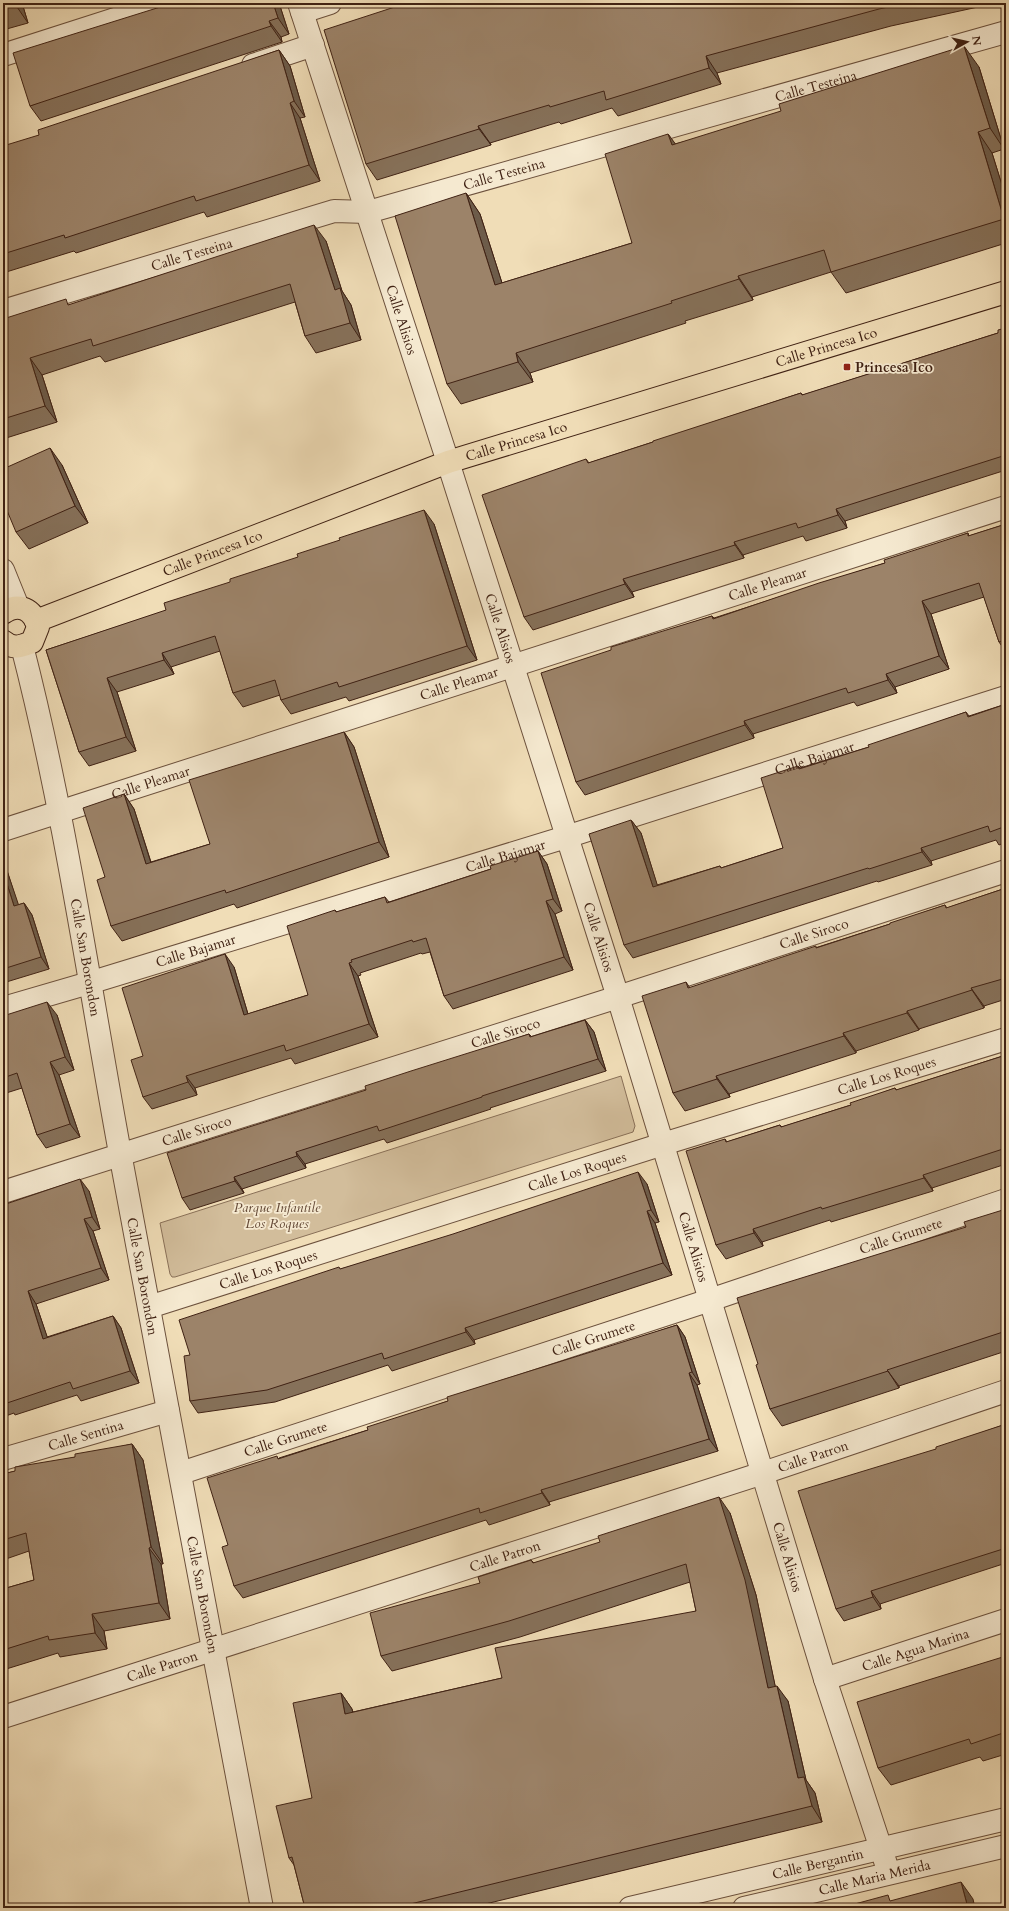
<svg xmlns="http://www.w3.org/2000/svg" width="1009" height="1911" viewBox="0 0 1009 1911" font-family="Cardo,serif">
<rect width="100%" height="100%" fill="#f0ddb7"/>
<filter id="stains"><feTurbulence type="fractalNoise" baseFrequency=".005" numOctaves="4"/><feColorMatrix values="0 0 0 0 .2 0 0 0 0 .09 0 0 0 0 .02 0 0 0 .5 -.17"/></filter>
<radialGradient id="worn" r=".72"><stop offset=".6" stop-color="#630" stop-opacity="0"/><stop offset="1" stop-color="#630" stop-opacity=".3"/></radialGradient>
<polygon fill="#d2bd9b" stroke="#897058" points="621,1076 635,1126 633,1132 175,1277 172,1277 170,1274 160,1223"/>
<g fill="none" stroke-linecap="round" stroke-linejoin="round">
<g stroke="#6c513d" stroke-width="24">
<g id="minor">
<path id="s1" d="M299,3L448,462L618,997L825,1679L889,1873"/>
<polyline points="302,12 330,3"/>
<polyline points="3,55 165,3"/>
<polyline points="253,65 313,45"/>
<path id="s2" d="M3,311L334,211L368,212L1006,32"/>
<polyline points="3,570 18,607"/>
<path id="s3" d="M22,646C65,813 89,984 120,1153C166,1405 215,1656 262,1908"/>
<path id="s4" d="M3,830L1006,507"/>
<path id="s5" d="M3,1008L89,983L566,837L1006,697"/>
<path id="s6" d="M3,1192L618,997L1006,871"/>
<path id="s7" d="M149,1307L663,1144L1006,1039"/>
<path id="s8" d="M3,1459L168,1411"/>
<path id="s9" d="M181,1473L710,1300L1006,1200"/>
<path id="s10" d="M825,1679L1006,1620"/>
<path id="s11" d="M3,1717L763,1473L1006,1391"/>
<path id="s12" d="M630,1908L1006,1819"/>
<path id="s13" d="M744,1908L1006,1846"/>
</g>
</g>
<g stroke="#402214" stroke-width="24">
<g id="major">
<path d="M3,613C19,602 33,609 38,627L32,642C21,646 14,650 3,641"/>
<path id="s14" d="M36,621L448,462L1006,292"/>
</g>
</g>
<use href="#minor" stroke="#f5e9d0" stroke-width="22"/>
<use href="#major" stroke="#f0ddb7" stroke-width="22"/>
</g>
<g fill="#86715a" stroke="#402214">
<polygon points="3,3 22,3 28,23 3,30"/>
<polygon points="279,3 289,34 281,37 282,42 41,121 30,106"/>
<polygon points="407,3 978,3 978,7 891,26 717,73 721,84 618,116 612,108 561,124 559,122 490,143 491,145 377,180 366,164"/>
<polygon points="279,50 290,66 305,117 300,118 320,181 207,217 204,212 76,253 74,251 3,273 3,206 5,205 39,135"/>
<polygon points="979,67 1004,149 992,153 1006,198 1006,243 846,293 831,272 752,297 753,300 685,321 686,323 530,373 533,382 461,404 447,384 466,193 480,214 502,283 632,243 668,134 675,144"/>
<polygon points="326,241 342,291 351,305 361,340 316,353 305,336 295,302 105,362 100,356 42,375 57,422 3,439 3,319 70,305"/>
<polygon points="1006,328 1006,470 845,521 847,528 806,541 803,536 743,555 744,558 632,592 634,597 533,630 524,617 586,459 589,463 653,442 801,393 803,395 998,333"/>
<polygon points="62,465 88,523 29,549 16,532"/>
<polygon points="434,524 477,660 349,701 346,697 291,714 281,700 280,695 243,707 233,693 220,651 171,667 174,674 117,692 136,751 89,766 79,752 46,650"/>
<polygon points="1006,524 1006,652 999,642 984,597 931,614 949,669 895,687 897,693 857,706 854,702 753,734 754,738 585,795 576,782 611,650 712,616 714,618 885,563 968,533 969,536"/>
<polygon points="1006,704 1006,842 999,845 996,840 931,861 932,865 878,882 877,881 633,958 624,945 631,820 641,833 657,885 720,866 721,868 783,848 798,766 800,768 869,747 966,712 969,716"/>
<polygon points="344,732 354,747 389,857 237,908 234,904 122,941 111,926 105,877 124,794 134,809 151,862 210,844"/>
<polygon points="3,781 7,806 3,807"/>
<polygon points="538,851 547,864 562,911 555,914 573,970 453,1009 444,996 430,952 422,954 421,953 360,973 361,975 358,976 378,1037 295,1064 291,1058 195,1088 197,1095 152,1109 143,1097 143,1056 234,967 248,1014 308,995 335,910 337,912 385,897 389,902 491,869"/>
<polygon points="3,858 18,905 24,903 32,915 49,969 3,983"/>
<polygon points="1006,888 1006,999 984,1006 984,1008 919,1029 919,1030 856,1051 856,1053 729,1094 730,1097 685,1111 673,1093 686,982 690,988 890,924 945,905 947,908"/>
<polygon points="57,1015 74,1070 59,1075 80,1137 46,1148 37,1135 22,1088 3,1094 3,1020"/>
<polygon points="585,1020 594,1032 606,1071 490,1108 491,1109 387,1143 384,1139 305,1164 306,1168 242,1189 244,1193 190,1210 182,1198 366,1090 529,1034 532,1037"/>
<polygon points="1006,1055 1006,1164 932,1188 933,1191 831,1222 830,1220 762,1242 763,1246 726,1259 716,1245 725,1139 727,1142 780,1125 782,1127 851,1105 895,1088 897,1090"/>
<polygon points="647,1184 659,1222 655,1223 672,1275 474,1340 475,1344 392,1371 388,1365 275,1402 198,1413 190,1401 190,1355 341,1269"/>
<polygon points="89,1191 100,1229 93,1231 109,1280 36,1304 47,1337 113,1316 121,1328 139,1383 81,1401 77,1395 15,1415 14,1413 3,1417 3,1205"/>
<polygon points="1006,1209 1006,1351 899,1386 899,1388 782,1426 770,1409 758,1364 966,1227"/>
<polygon points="677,1325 685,1337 700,1384 697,1385 718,1451 549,1502 550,1505 489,1525 486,1520 243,1598 234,1586 228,1545 279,1458 368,1430 448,1401"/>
<polygon points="1006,1424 1006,1563 880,1604 881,1609 844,1621 836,1609 936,1449"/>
<polygon points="132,1444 143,1460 163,1564 161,1564 170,1619 104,1631 107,1649 60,1657 58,1653 3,1670 3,1589 34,1580 29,1551 3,1560 3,1474"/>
<polygon points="730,1513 756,1595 775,1686 788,1701 806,1780 815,1793 822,1822 469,1908 305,1908 294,1865 289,1858 312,1798 341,1693 352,1709 353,1712 502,1678 696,1611 690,1582 520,1637 392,1671 381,1656 480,1583 531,1560 534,1563"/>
<polygon points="1006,1656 1006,1754 983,1761 980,1757 891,1785 878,1768"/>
</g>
<g fill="#6d5c4a" stroke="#402214">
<polygon points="14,3 22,3 28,23 15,4"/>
<polygon points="273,3 279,3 289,34 278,18"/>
<polygon points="269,21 281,37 282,42 271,26"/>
<polygon points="964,46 979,67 1004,149 990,128"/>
<polygon points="279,50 290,66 305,117 294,101"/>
<polygon points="706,56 717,73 721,84 709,68"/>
<polygon points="290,103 300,118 320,181 309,165"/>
<polygon points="478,126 490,143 491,145 479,129"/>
<polygon points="978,132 992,153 1006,198 1006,221 1004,219"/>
<polygon points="668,134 683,154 672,145"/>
<polygon points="466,193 480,214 509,305 495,285"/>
<polygon points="314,225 326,241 342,291 351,305 361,340 350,323 335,290"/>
<polygon points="738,276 752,297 753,300 739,279"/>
<polygon points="516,353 530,373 533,382 518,362"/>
<polygon points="30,358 42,375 57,422 45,406"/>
<polygon points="50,448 62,465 88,523 75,506"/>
<polygon points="836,509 845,521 847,528 838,515"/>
<polygon points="424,510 434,524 477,660 467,646"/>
<polygon points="734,542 743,555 744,558 735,545"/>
<polygon points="623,579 632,592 634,597 625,584"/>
<polygon points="922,601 931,614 949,669 939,656"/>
<polygon points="162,653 171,667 174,674 164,660"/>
<polygon points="886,674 895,687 897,693 888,680"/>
<polygon points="107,678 117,692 136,751 126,737"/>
<polygon points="744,721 753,734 754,738 745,725"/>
<polygon points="344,732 354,747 389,857 379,842"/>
<polygon points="3,781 7,806 3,800"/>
<polygon points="124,794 134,809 156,879 146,864"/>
<polygon points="631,820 641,833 662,900 653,887"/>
<polygon points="921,848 931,861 932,865 922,852"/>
<polygon points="538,851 547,864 562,911 553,899"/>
<polygon points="3,858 3,859 23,918 14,906 3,871"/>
<polygon points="546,901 555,914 573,970 564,957"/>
<polygon points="24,903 32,915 49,969 41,957"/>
<polygon points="225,954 234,967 252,1028 244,1015"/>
<polygon points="349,963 358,976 378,1037 369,1024"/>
<polygon points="971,988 984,1006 984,1008 972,990"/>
<polygon points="47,1002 57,1015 74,1070 65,1057"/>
<polygon points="907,1011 919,1029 919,1030 907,1013"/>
<polygon points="585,1020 594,1032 606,1071 598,1059"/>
<polygon points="843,1033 856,1051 856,1053 844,1036"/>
<polygon points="50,1062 59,1075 80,1137 70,1124"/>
<polygon points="186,1076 195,1088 197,1095 188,1082"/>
<polygon points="716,1076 729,1094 730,1097 717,1079"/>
<polygon points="296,1152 305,1164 306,1168 297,1156"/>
<polygon points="638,1172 647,1184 659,1222 651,1210"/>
<polygon points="923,1175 932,1188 933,1191 924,1178"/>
<polygon points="234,1177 242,1189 244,1193 235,1181"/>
<polygon points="80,1179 89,1191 100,1229 92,1217"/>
<polygon points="647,1211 655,1223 672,1275 663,1263"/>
<polygon points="84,1219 93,1231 109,1280 101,1268"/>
<polygon points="753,1229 762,1242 763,1246 754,1233"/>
<polygon points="28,1291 36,1304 52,1351 43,1339"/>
<polygon points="113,1316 121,1328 139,1383 130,1371"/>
<polygon points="677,1325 685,1337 700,1384 692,1372"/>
<polygon points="465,1328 474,1340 475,1344 466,1332"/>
<polygon points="887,1370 899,1386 899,1388 888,1371"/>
<polygon points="689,1373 697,1385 718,1451 709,1439"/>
<polygon points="132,1444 143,1460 163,1564 151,1547"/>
<polygon points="541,1490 549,1502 550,1505 542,1493"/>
<polygon points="719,1497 730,1513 756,1595 779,1704 768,1688"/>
<polygon points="149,1548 161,1564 170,1619 159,1603"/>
<polygon points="871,1591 880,1604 881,1609 873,1597"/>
<polygon points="92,1614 104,1631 107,1649 95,1633"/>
<polygon points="777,1686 788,1701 806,1780 815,1793 822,1822 812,1806 798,1778"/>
<polygon points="341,1693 352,1709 356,1729 345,1714"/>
<polygon points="961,1882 973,1899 975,1908 968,1908"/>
</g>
<g fill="#9c8369" stroke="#402214">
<polygon points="3,3 14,3 15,4 3,8"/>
<polygon points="173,3 273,3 278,18 269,21 271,26 30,106 13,53"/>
<polygon points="407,3 907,3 879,9 706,56 709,68 606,100 604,91 550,107 549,105 478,126 479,129 366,164 324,30"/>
<polygon points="964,46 990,128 978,132 1004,219 831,272 824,250 738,276 739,279 671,301 672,303 516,353 518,362 447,384 395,216 466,193 495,285 632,243 605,154 668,134 672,145 781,111 779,104"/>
<polygon points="279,50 294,101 290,103 309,165 196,201 194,196 65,238 64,235 3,254 3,206 5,205 3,198 3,146 39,135 38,130"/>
<polygon points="314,225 335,290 340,288 350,323 305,336 290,284 93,346 91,339 30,358 45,406 3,419 3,319 66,299 68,305"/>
<polygon points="1006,328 1006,455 836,509 838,515 798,528 796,523 734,542 735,545 623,579 625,584 524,617 482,495 586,459 588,463 653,442 653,441 801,393 802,395 998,333 998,330"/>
<polygon points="50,448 75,506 16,532 3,501 3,469"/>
<polygon points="424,510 467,646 339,687 337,682 281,700 275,680 233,693 215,636 162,653 164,660 107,678 126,737 79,752 46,650 166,610 164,603 230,582 230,579 298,557 297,554 340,540 339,538"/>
<polygon points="1006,524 1006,639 999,642 979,583 922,601 939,656 886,674 888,680 848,693 846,688 744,721 745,725 576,782 541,673 611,650 611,647 712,616 713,619 819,583 885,563 884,560 968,533 968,536"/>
<polygon points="1006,704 1006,826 990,832 988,826 921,848 922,852 869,869 868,868 624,945 589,834 631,820 653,887 720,866 721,868 783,848 761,778 798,766 799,769 869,747 868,745 966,712 968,717"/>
<polygon points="344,732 379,842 226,893 225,890 111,926 97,880 105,877 83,808 124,794 146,864 210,844 189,780"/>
<polygon points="538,851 553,899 546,901 564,957 444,996 426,938 413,942 412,940 351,960 352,962 349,963 369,1024 286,1051 284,1045 186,1076 188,1082 143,1097 131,1060 143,1056 122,988 225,954 244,1015 308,995 287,926 335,910 336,912 385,897 387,903 491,869 490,866"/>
<polygon points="3,871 14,906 24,903 41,957 3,969"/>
<polygon points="1006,888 1006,978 971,988 972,990 907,1011 907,1013 843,1033 844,1036 716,1076 717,1079 673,1093 642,996 686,982 688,988 816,946 816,948 890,924 890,923 945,905 946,908"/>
<polygon points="47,1002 65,1057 50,1062 70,1124 37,1135 17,1073 3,1078 3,1016"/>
<polygon points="585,1020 598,1059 482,1096 482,1097 379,1131 377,1126 296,1152 297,1156 234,1177 235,1181 182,1198 167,1153 366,1090 365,1086 411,1071 529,1034 530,1037"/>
<polygon points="1006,1055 1006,1148 923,1175 924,1178 822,1209 821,1207 753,1229 754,1233 716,1245 686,1151 725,1139 726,1142 780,1125 781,1127 851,1105 850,1103 895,1088 896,1090"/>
<polygon points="638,1172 651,1210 647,1211 663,1263 465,1328 466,1332 384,1359 382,1353 267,1390 190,1401 184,1356 190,1355 179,1320 339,1267 340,1269 453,1234"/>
<polygon points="80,1179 92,1217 84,1219 101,1268 28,1291 43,1339 113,1316 130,1371 73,1389 70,1382 7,1403 6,1401 3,1402 3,1205"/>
<polygon points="1006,1209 1006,1331 887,1370 888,1371 770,1409 756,1365 758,1364 737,1298 966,1227 964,1222"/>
<polygon points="677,1325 692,1372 689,1373 709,1439 541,1490 542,1493 480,1513 479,1508 234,1586 222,1547 228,1545 207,1478 277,1456 278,1459 368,1430 367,1427 448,1401 447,1397"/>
<polygon points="1006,1424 1006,1548 871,1591 873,1597 836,1609 798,1491 936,1449 936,1447"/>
<polygon points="132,1444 151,1547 149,1548 159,1603 92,1614 95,1633 49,1640 48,1636 3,1650 3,1589 34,1580 26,1533 3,1540 3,1474 15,1471 15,1467 75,1457 75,1454"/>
<polygon points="719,1497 745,1580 768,1688 777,1686 798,1778 804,1777 812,1806 394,1908 305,1908 292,1857 289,1858 276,1806 312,1798 293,1703 341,1693 345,1714 502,1678 495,1648 696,1611 686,1564 509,1621 381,1656 370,1613 480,1583 478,1577 531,1560 533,1563 600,1542 598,1536"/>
<polygon points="1006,1656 1006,1732 971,1744 969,1739 878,1768 857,1702"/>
<polygon points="961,1882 968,1908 840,1908 888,1895 890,1901"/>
</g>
<rect fill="#8f2418" stroke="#f5e9d0" stroke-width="1.5" x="843" y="363" width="8" height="8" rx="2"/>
<g text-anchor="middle" stroke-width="3.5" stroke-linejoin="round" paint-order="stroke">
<g font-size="14" fill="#402214" stroke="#f5e9d0">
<text dy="5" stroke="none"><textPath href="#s2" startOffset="845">Calle Testeina</textPath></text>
<text dy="5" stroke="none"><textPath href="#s2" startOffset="521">Calle Testeina</textPath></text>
<text dy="5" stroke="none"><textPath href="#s2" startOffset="197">Calle Testeina</textPath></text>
<text dy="5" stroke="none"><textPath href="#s1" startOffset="333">Calle Alisios</textPath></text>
<text dy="5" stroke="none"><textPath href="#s14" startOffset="837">Calle Princesa Ico</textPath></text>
<text dy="5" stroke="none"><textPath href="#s14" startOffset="513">Calle Princesa Ico</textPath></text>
<text dy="5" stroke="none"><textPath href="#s14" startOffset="189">Calle Princesa Ico</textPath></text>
<text dy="5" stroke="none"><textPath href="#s4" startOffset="803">Calle Pleamar</textPath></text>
<text dy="5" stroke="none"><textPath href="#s1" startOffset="657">Calle Alisios</textPath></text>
<text dy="5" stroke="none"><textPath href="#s4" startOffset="479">Calle Pleamar</textPath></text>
<text dy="5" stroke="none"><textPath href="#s5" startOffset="849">Calle Bajamar</textPath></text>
<text dy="5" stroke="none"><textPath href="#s4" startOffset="155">Calle Pleamar</textPath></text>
<text dy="5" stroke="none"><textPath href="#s5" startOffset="525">Calle Bajamar</textPath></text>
<text dy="5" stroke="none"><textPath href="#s6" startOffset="851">Calle Siroco</textPath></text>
<text dy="5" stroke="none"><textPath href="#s1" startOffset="981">Calle Alisios</textPath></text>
<text dy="5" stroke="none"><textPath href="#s5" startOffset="201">Calle Bajamar</textPath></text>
<text dy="5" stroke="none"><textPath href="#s3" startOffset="318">Calle San Borondon</textPath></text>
<text dy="5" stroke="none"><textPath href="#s6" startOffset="527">Calle Siroco</textPath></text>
<text dy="5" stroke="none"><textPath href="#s7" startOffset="773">Calle Los Roques</textPath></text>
<text dy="5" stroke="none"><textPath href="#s6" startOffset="203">Calle Siroco</textPath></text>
<text dy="5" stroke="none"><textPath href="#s7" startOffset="449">Calle Los Roques</textPath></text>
<text dy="5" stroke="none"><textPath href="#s9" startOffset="758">Calle Grumete</textPath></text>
<text dy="5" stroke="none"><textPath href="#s1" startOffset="1305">Calle Alisios</textPath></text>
<text dy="5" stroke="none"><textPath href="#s7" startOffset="125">Calle Los Roques</textPath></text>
<text dy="5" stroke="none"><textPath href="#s3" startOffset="642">Calle San Borondon</textPath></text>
<text dy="5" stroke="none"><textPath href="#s9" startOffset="434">Calle Grumete</textPath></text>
<text dy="5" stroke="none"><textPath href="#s8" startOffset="86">Calle Sentina</textPath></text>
<text dy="5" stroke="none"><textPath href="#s9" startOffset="110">Calle Grumete</textPath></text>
<text dy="5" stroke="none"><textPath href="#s11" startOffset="851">Calle Patron</textPath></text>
<text dy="5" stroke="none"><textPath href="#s11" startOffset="527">Calle Patron</textPath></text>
<text dy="5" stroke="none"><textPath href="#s1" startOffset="1629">Calle Alisios</textPath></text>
<text dy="5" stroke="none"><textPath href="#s3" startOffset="966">Calle San Borondon</textPath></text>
<text dy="5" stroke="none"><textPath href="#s10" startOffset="95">Calle Agua Marina</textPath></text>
<text dy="5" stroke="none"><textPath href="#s11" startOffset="167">Calle Patron</textPath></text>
<text dy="5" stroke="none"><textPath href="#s12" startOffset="193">Calle Bergantin</textPath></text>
<text dy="5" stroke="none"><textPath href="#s13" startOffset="134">Calle Maria Merida</textPath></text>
</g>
<g font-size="14" font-weight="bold" fill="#402214" stroke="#f5e9d0" text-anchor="start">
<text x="855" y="372">Princesa Ico</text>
</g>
<g font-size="14" font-style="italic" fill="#644936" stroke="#f5e9d0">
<text x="277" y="1212">Parque Infantile<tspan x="277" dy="16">Los Roques</tspan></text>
</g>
</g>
<rect width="1009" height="1911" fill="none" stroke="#f0ddb7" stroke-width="16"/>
<rect x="4" y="4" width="1001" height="1903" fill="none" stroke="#402214" stroke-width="2"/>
<rect x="8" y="8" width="993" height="1895" fill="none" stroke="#402214"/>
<g transform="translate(967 42) rotate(82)" stroke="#f5e9d0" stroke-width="3" paint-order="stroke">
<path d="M0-3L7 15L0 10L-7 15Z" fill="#402214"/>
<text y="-6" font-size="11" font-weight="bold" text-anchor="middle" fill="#402214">N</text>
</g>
<rect width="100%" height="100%" filter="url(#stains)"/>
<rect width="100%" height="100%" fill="url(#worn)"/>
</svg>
